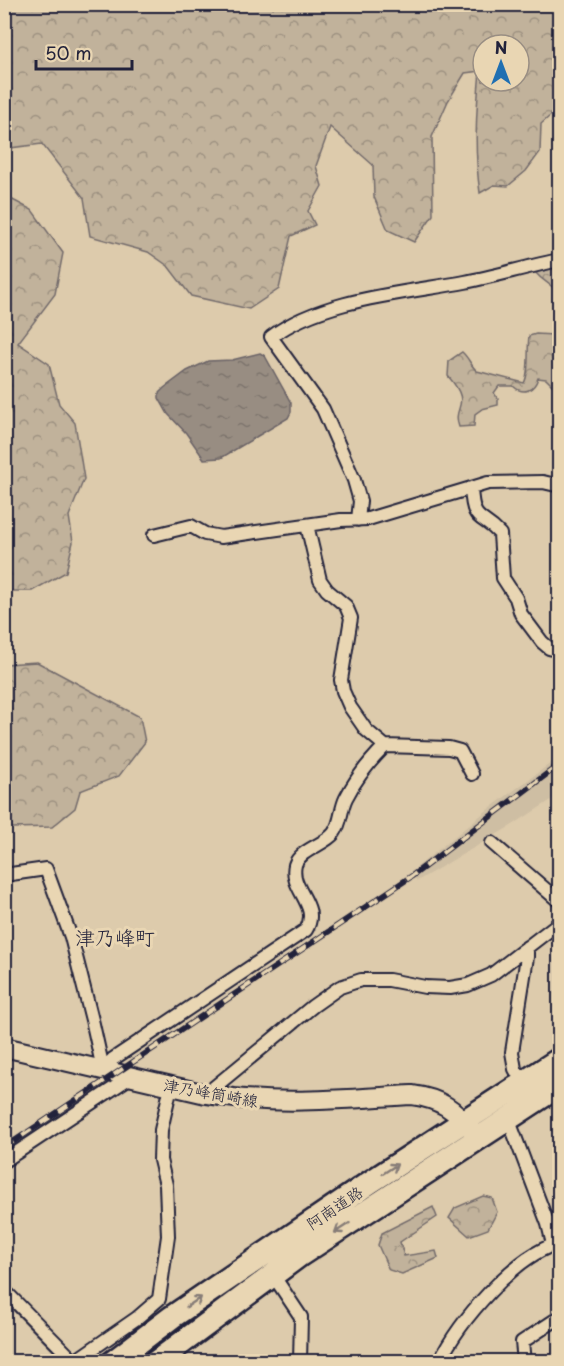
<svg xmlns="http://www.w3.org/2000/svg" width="564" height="1366" font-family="'Playpen Sans','Klee One',sans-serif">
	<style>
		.built { fill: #cebea3 }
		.forest { fill: url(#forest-crowns); stroke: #726a6b; stroke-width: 1.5; fill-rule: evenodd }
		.water { fill: url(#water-ripples); stroke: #696266; stroke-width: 1.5 }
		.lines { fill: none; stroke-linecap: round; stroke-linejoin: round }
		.stream { stroke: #696266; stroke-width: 4 }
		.street-casing { stroke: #22223b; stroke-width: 16 }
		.secondary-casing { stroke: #22223b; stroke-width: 22 }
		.highway-casing { stroke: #22223b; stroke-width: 27 }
		.street { stroke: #e9d6b3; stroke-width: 12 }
		.secondary { stroke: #e9d6b3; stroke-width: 18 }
		.highway { stroke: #e9d6b3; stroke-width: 22 }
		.rail-casing { stroke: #22223b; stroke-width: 6 }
		.rail { stroke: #e9d6b3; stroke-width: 4; stroke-dasharray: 11; stroke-linecap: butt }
		.oneway { stroke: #867c77 }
		.labels { text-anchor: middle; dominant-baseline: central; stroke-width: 6; stroke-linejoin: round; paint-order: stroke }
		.street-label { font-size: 16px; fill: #22223b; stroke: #e9d6b3 }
		.quarter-label { font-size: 20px; fill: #22223b; stroke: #e9d6b3 }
	</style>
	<defs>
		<pattern id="forest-crowns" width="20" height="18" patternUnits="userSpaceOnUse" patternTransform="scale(1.5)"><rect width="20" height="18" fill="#c1b29b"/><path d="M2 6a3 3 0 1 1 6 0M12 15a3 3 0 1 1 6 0" fill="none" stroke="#9c9080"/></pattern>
		<pattern id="water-ripples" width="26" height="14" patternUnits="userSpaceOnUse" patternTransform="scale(1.5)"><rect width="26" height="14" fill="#988d82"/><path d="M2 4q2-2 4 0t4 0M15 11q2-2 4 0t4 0" fill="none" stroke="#7c736c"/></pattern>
	</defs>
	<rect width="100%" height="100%" fill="#ddcbac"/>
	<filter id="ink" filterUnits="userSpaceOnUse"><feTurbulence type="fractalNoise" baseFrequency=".0167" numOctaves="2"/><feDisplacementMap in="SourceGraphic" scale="12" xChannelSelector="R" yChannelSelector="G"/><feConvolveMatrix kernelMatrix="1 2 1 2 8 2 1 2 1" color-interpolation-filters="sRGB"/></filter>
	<g filter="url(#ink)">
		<!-- built -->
		<path class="built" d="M 559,757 L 559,795 L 511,826 L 417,881 L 411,872 L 486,811 Z"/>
		<!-- forest -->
		<path class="forest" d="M 5,4 L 559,5 L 559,108 L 541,124 L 540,152 L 526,171 L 508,186 L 494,185 L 480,193 C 474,152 476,113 480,71 L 465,73 L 448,101 L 432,137 L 433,215 L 414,242 L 388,230 L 374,197 L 373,165 L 330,127 L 316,166 L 322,186 L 308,211 L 315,225 L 291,236 L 279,289 L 249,309 L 191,296 L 168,266 L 148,252 L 90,236 L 84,198 L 42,144 L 10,148 L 5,185 ZM 483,45 L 519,45 L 519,81 L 483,81 Z
			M 5,196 L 32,210 L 63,253 L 55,294 L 18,343 L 49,364 L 59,404 L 75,423 L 84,479 L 69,516 L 73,542 L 66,572 L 32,591 L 5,591 Z
			M 541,268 L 559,268 L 559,306 C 557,281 549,289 535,272 Z
			M 559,326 L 559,392 L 546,379 L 538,378 C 534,390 524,396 513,386 L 499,386 L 494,393 L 498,399 L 498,405 L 482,409 L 475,414 L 474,426 L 459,427 C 451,405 474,406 448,376 L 449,361 L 462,352 C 469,358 470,365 477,371 L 524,383 C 530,373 527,350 529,336 L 536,334 L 554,335 Z
			M 37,662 L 140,717 L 145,742 L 119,776 L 80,791 L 75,808 L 52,827 L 12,828 L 5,833 L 5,664 Z
			M 483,1196 L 492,1198 L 497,1212 L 488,1229 L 469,1236 L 449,1218 L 455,1208 Z
			M 433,1207 L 437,1217 L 400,1242 L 404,1256 L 436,1251 L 438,1258 L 402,1274 L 389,1270 L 378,1245 L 382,1233 Z"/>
		<!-- water -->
		<path class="water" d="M 260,353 L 265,356 L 291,403 L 291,412 L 288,418 L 221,458 L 204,459 L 186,433 L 168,414 L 159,398 L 159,393 L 164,388 L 187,371 L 208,361 L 232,360 Z"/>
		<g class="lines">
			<!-- stream -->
			<path class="stream" d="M 10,1305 L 65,1361"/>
			<defs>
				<path id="street" d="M 471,488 C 473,525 481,513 500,534 L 503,578 L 516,598 L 521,614 L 542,642 L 549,648 L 560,651
					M 358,520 L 360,501 L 354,480 L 323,409 L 271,337 C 321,299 405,293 465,282 C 497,276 528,266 560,260
					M 154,535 L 191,526 L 205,534 L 221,537 L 341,520 L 368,519 L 488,483 L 543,482 L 560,486
					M 385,746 L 449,748 L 460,751 L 472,774
					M 492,843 L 560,902
					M 4,875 L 46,869 L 71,937 L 93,1024 L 103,1069 L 113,1059 L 306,930 C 321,905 289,890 295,865 C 300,849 325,845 334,833 C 342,822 340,810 346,798 C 356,778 369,762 385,746 L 366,730 L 350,707 L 343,691 L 341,680 L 351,618 L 346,606 L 327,590 L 320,580 L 307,525
					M 523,1083 L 515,1069 L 512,1052 L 527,957 L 527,947
					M 206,1094 L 313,1006 L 340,987 L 361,980 L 389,980 L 425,987 L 450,988 L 468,985 L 491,975 L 560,922
					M 508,1118 L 548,1224 L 553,1244
					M 4,1161 L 132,1076
					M 273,1275 L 301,1317 L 300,1362
					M 4,1290 L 75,1362
					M 75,1361 L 137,1318 L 159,1299 L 168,1236 L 166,1185 L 160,1160 L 161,1130 L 171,1086
					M 439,1362 C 459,1322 515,1254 560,1243
					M 524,1362 L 522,1342 L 560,1317"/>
				<path id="secondary" d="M 4,1047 L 206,1094 C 276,1106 342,1099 412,1095 C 441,1099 454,1109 473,1131"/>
				<path id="highway" d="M 113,1362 L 172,1317 L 369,1183 L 560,1059
					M 156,1362 L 300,1255 L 560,1085"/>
			</defs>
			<!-- street casing -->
			<use href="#street" class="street-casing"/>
			<!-- secondary casing -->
			<use href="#secondary" class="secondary-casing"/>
			<!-- highway casing -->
			<use href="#highway" class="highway-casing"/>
			<!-- street -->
			<use href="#street" class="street"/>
			<!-- secondary -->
			<use href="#secondary" class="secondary"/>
			<!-- highway -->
			<use href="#highway" class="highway"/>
			<defs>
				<path id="rail" d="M 4,1148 L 412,876 L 560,764"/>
			</defs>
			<!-- rail casing -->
			<use href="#rail" class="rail-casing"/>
			<!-- rail -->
			<use href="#rail" class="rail"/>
		</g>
		<!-- one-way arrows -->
		<defs><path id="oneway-shaft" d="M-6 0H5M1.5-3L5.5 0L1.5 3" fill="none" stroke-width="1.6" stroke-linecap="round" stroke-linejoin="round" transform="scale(1.5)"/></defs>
		<g class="oneway">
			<use href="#oneway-shaft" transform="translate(390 1169) rotate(-33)"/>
			<use href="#oneway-shaft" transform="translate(342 1228) rotate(147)"/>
			<use href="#oneway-shaft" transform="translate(194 1302) rotate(-34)"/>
		</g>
	</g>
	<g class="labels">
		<!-- street labels -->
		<g class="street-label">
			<text transform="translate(211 1092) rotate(10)">津乃峰筒崎線</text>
			<text transform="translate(334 1207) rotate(-34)">阿南道路</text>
		</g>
		<!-- quarter labels -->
		<g class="quarter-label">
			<text x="115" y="937">津乃峰町</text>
		</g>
	</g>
	<!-- margin -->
	<rect width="564" height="1366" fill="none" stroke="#e9d6b3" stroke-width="24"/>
	<rect x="12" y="12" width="540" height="1342" fill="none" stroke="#22223b" stroke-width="2" filter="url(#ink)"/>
	<!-- north arrow -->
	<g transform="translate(501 63)"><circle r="28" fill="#e9d6b3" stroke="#998e83" stroke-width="1.5"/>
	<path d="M0-4.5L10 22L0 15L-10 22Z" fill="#1f6fb2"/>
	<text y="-9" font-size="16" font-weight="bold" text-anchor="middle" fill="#22223b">N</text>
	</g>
	<!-- scale -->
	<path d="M36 60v9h96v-9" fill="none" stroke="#22223b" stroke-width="3"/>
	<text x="45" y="60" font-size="18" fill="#22223b" stroke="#e9d6b3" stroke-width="4.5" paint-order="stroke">50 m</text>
</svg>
